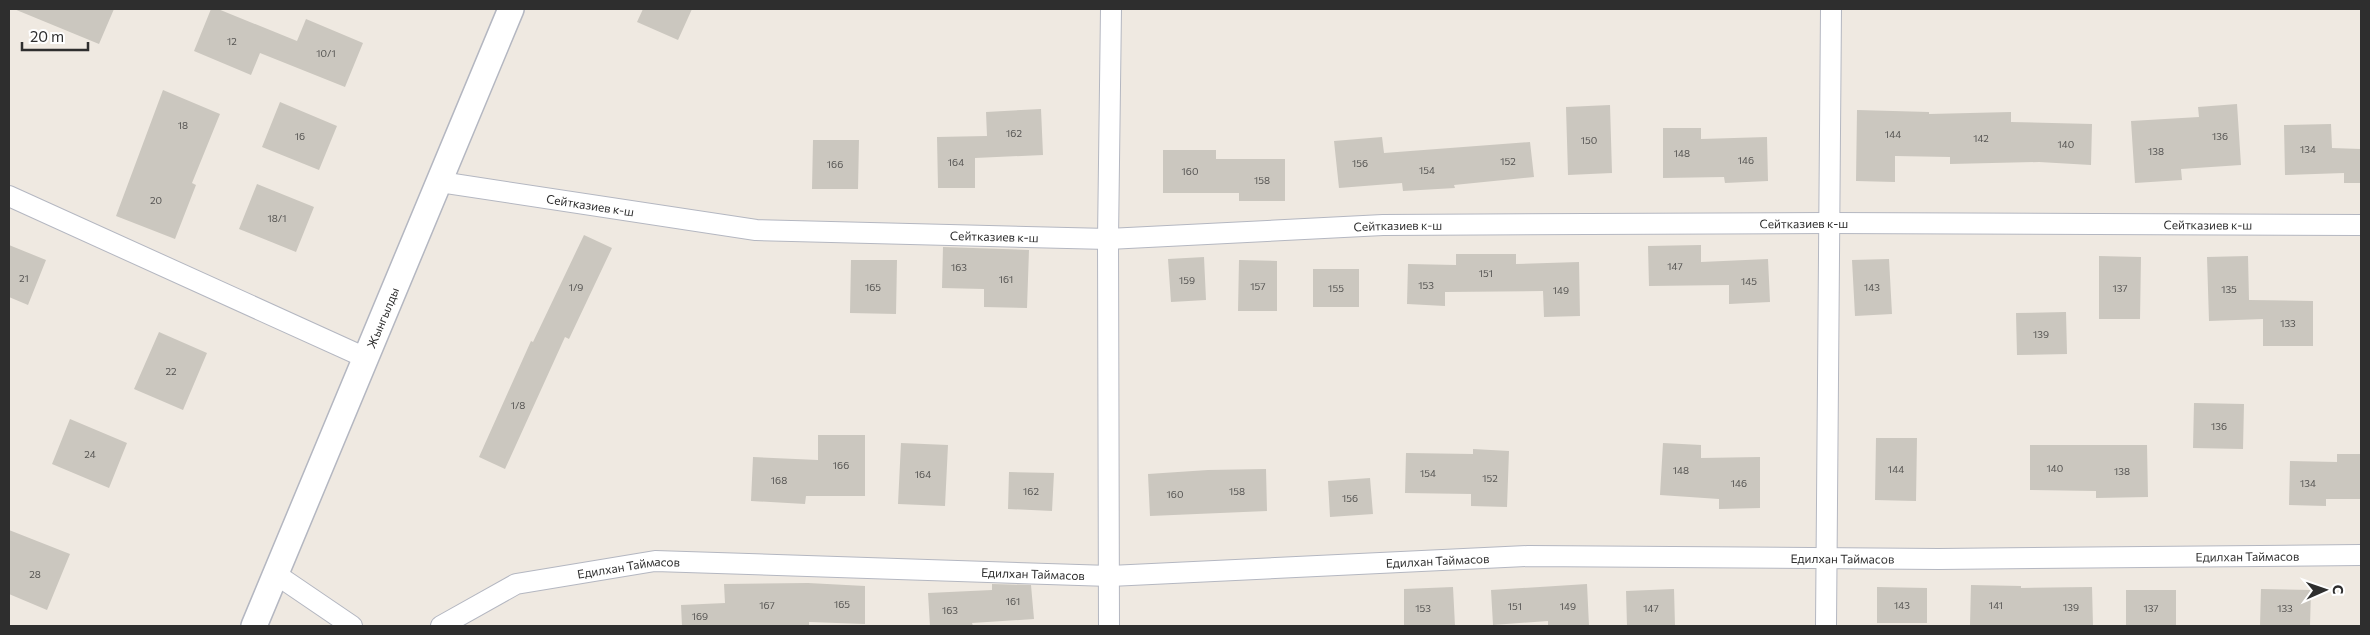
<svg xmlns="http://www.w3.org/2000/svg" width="2370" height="635" font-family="Commissioner,sans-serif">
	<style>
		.building { fill: #cbc7bf }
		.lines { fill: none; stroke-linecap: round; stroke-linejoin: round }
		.minor-casing { stroke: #b4b7c1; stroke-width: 22 }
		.tertiary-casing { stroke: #b4b7c1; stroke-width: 28 }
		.minor { stroke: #fff; stroke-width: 20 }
		.tertiary { stroke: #fff; stroke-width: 25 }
		.labels { text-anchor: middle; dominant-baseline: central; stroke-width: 4.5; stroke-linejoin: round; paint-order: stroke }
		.number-label { font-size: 10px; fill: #555452 }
		.street-label { font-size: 12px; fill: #2e2e2e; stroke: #fff }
	</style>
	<rect width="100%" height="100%" fill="#efe9e1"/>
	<!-- building -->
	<path class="building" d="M 14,9 L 114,9 L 99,44 Z
		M 211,9 L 218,9 L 297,41 L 306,19 L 363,43 L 345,87 L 260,53 L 251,75 L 194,51 Z
		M 643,9 L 692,9 L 678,40 L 637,22 Z
		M 163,90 L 220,114 L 192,183 L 196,185 L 175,239 L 116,216 Z
		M 280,102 L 337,126 L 319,170 L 262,147 Z
		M 2237,104 L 2241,165 L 2181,169 L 2182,180 L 2135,183 L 2131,121 L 2199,117 L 2198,107 Z
		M 1610,105 L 1612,173 L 1568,175 L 1566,107 Z
		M 1041,109 L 1043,155 L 975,158 L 975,188 L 938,188 L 937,137 L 987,136 L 986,112 Z
		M 1857,110 L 1929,112 L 1929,114 L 2011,112 L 2011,122 L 2092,124 L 2091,165 L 2039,162 L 1950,164 L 1950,157 L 1895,156 L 1895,182 L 1856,181 Z
		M 2331,124 L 2332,148 L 2361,149 L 2361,183 L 2344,183 L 2344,173 L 2285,175 L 2284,125 Z
		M 1663,128 L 1701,128 L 1701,139 L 1767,137 L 1768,181 L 1725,183 L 1724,177 L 1663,178 Z
		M 1382,137 L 1384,153 L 1530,142 L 1534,177 L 1454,185 L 1455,188 L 1403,191 L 1402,183 L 1339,188 L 1334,141 Z
		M 813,140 L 859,140 L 858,189 L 812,189 Z
		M 1163,150 L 1216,150 L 1216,159 L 1285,159 L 1285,201 L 1239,201 L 1239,193 L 1163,193 Z
		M 257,184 L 314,207 L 296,252 L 239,229 Z
		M 584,235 L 612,248 L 569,339 L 565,337 L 505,469 L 479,457 L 531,341 L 533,342 Z
		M 9,245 L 46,260 L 28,305 L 9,297 Z
		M 1701,245 L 1701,262 L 1768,259 L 1770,302 L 1729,304 L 1729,285 L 1649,286 L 1648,246 Z
		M 943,247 L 1029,250 L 1027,308 L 984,307 L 984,289 L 942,288 Z
		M 1456,254 L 1516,254 L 1516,264 L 1579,262 L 1580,316 L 1544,317 L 1543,291 L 1445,292 L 1445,306 L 1407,304 L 1408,264 L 1456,265 Z
		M 2099,256 L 2141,257 L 2140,319 L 2099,319 Z
		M 2248,256 L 2249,300 L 2313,301 L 2313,346 L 2263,346 L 2263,319 L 2209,321 L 2207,257 Z
		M 1204,257 L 1206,300 L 1171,302 L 1168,259 Z
		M 1889,259 L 1892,314 L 1855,316 L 1852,260 Z
		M 851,260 L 897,260 L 896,314 L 850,313 Z
		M 1239,260 L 1277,261 L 1277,311 L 1238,311 Z
		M 1313,269 L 1359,269 L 1359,307 L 1313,307 Z
		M 2066,312 L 2067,354 L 2017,355 L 2016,313 Z
		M 159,332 L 207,353 L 183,410 L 134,389 Z
		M 2194,403 L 2244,404 L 2243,449 L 2193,448 Z
		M 70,419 L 127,443 L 109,488 L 52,464 Z
		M 818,435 L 865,435 L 865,496 L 806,496 L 805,504 L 751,501 L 753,457 L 818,460 Z
		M 1876,438 L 1917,438 L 1916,501 L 1875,500 Z
		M 901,443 L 948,445 L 945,506 L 898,504 Z
		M 1663,443 L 1701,445 L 1701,458 L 1760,457 L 1760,508 L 1719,509 L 1719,499 L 1660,495 Z
		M 2030,445 L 2147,445 L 2148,497 L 2096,498 L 2096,491 L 2030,490 Z
		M 1473,449 L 1509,451 L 1507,507 L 1471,506 L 1471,494 L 1405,493 L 1406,453 L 1473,454 Z
		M 2337,454 L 2361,454 L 2361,499 L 2326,499 L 2326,506 L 2289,505 L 2290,461 L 2337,462 Z
		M 1266,469 L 1267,511 L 1150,516 L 1148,474 L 1208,470 Z
		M 1009,472 L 1054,473 L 1052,511 L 1008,509 Z
		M 1370,478 L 1373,514 L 1330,517 L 1328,481 Z
		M 9,530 L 70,554 L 47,610 L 9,594 Z
		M 808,583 L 865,586 L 865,624 L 809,622 L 809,626 L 682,626 L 681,605 L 725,603 L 724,584 Z
		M 992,584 L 1031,585 L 1034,619 L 972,623 L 973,626 L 930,626 L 928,593 L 992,590 Z
		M 1587,584 L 1589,626 L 1548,626 L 1548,621 L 1493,625 L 1491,590 Z
		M 1971,585 L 2021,586 L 2021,588 L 2092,587 L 2093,626 L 1970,625 Z
		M 1453,587 L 1455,626 L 1404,626 L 1404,589 Z
		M 1877,587 L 1927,588 L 1927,623 L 1877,623 Z
		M 1674,589 L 1675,626 L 1627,626 L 1626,591 Z
		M 2261,589 L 2311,590 L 2310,626 L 2260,626 Z
		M 2126,590 L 2176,590 L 2176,625 L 2126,625 Z"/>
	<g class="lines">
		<defs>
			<g id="minor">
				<path id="s1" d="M 440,182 L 756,230 L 1108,239 L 1383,225 L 1828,223 L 2361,225"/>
				<path d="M 9,196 L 366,358"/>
				<path d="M 277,575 L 352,626"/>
				<path id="s2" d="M 441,626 L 516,584 L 655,561 L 1110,576 L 1528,556 L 1939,559 L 2361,555"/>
				<path d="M 1109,626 L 1108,239 L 1111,9"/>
				<path d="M 1826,626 L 1831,9"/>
			</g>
			<g id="tertiary">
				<path id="s3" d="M 254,626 L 511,9"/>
			</g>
		</defs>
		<!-- minor casing -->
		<use href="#minor" class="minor-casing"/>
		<!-- tertiary casing -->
		<use href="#tertiary" class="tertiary-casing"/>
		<!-- minor -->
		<use href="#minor" class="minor"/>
		<!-- tertiary -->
		<use href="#tertiary" class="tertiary"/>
	</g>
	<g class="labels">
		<!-- number labels -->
		<g class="number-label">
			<text x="232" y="41">12</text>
			<text x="326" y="53">10/1</text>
			<text x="183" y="125">18</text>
			<text x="1014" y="133">162</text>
			<text x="1893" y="134">144</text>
			<text x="300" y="136">16</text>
			<text x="2220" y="136">136</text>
			<text x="1981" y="138">142</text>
			<text x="1589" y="140">150</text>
			<text x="2066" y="144">140</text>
			<text x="2308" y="149">134</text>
			<text x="2156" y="151">138</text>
			<text x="1682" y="153">148</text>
			<text x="1746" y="160">146</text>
			<text x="1508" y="161">152</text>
			<text x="956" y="162">164</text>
			<text x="1360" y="163">156</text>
			<text x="835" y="164">166</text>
			<text x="1427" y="170">154</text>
			<text x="1190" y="171">160</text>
			<text x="1262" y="180">158</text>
			<text x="156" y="200">20</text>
			<text x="277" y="218">18/1</text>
			<text x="1675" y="266">147</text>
			<text x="959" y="267">163</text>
			<text x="1486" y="273">151</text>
			<text x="24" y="278">21</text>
			<text x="1006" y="279">161</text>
			<text x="1187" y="280">159</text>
			<text x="1749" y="281">145</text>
			<text x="1426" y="285">153</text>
			<text x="1258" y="286">157</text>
			<text x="576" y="287">1/9</text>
			<text x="873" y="287">165</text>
			<text x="1872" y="287">143</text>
			<text x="1336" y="288">155</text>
			<text x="2120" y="288">137</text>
			<text x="2229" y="289">135</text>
			<text x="1561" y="290">149</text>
			<text x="2288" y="323">133</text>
			<text x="2041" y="334">139</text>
			<text x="171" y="371">22</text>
			<text x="518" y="405">1/8</text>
			<text x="2219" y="426">136</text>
			<text x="90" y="454">24</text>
			<text x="841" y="465">166</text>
			<text x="2055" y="468">140</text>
			<text x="1896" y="469">144</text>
			<text x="1681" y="470">148</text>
			<text x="2122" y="471">138</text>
			<text x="1428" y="473">154</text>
			<text x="923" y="474">164</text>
			<text x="1490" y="478">152</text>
			<text x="779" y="480">168</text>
			<text x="1739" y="483">146</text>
			<text x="2308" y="483">134</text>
			<text x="1031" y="491">162</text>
			<text x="1237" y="491">158</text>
			<text x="1175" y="494">160</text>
			<text x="1350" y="498">156</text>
			<text x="35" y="574">28</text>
			<text x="1013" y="601">161</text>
			<text x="842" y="604">165</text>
			<text x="767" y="605">167</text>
			<text x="1902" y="605">143</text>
			<text x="1996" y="605">141</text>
			<text x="1515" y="606">151</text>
			<text x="1568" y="606">149</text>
			<text x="2071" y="607">139</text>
			<text x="1423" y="608">153</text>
			<text x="1651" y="608">147</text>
			<text x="2151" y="608">137</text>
			<text x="2285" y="608">133</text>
			<text x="950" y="610">163</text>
			<text x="700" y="616">169</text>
		</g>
		<!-- street labels -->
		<g class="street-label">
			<text stroke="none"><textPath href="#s1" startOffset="152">Сейтказиев к-ш</textPath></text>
			<text stroke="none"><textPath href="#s1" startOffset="1368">Сейтказиев к-ш</textPath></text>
			<text stroke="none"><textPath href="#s1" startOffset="1772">Сейтказиев к-ш</textPath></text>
			<text stroke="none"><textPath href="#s1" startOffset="962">Сейтказиев к-ш</textPath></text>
			<text stroke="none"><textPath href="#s1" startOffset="558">Сейтказиев к-ш</textPath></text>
			<text stroke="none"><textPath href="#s3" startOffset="334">Жынгылды</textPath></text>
			<text stroke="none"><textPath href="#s2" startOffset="1820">Едилхан Таймасов</textPath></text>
			<text stroke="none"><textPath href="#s2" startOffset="1415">Едилхан Таймасов</textPath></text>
			<text stroke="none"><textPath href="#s2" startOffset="1010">Едилхан Таймасов</textPath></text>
			<text stroke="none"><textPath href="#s2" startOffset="200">Едилхан Таймасов</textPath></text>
			<text stroke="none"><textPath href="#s2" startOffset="605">Едилхан Таймасов</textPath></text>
		</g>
	</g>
	<!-- border -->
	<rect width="2370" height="635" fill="none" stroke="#2e2e2e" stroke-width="20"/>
	<!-- north arrow -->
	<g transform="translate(2325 590) rotate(88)" stroke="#ffffff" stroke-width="4" paint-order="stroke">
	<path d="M0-4L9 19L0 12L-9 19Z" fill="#2e2e2e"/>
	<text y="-8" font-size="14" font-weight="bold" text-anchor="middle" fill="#2e2e2e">С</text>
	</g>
	<!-- scale -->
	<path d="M22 42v8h66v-8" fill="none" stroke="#2e2e2e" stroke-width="2.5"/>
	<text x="30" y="42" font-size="15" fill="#2e2e2e" stroke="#ffffff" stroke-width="4" paint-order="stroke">20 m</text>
</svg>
